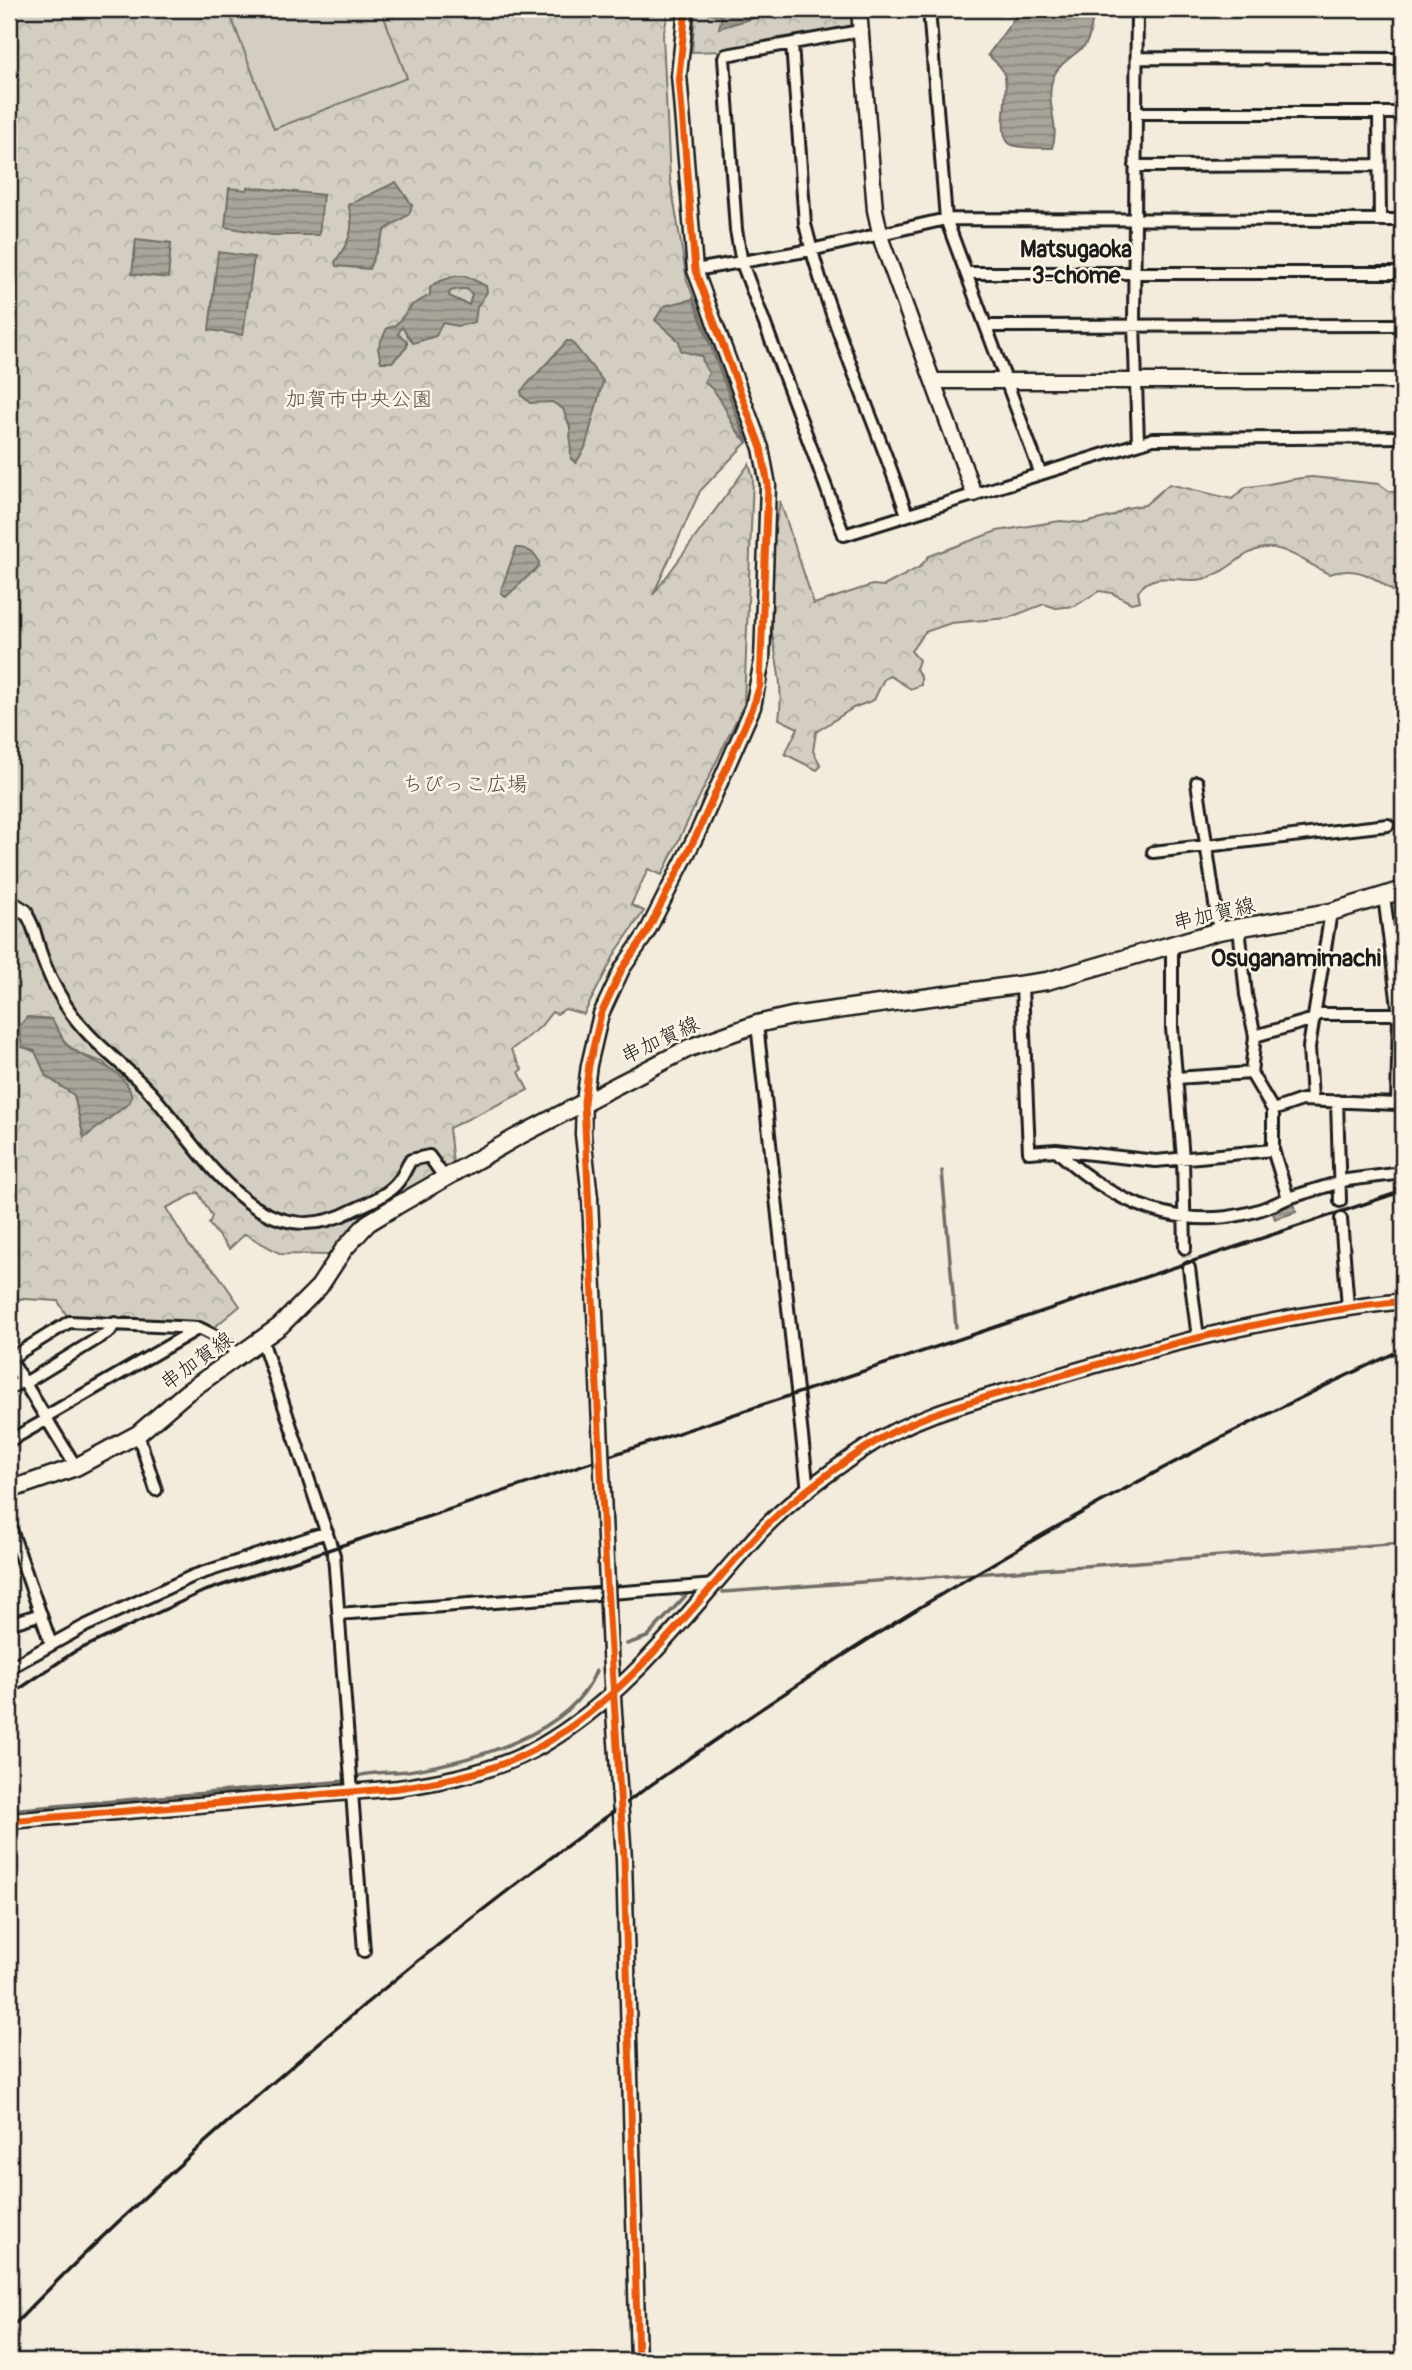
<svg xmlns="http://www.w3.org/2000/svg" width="1412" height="2370" font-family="Pangolin,'Klee One',sans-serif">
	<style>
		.forest { fill: url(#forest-crowns); stroke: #78756e; stroke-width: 2; fill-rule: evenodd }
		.pitch { fill: #d3cec1; stroke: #78756e; stroke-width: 2 }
		.water { fill: url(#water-rules); stroke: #716e68; stroke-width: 2; fill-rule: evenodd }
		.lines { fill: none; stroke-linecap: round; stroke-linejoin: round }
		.stream { stroke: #716e68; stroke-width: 3.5 }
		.minor-tunnel { stroke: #c8c2b6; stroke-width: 10; stroke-dasharray: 10 5; stroke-linecap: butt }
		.minor-casing { stroke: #1c1c1c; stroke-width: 16 }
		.tertiary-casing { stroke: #1c1c1c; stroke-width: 19 }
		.secondary-casing { stroke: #1c1c1c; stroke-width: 21 }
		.minor { stroke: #fcf5e5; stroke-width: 10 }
		.tertiary { stroke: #fcf5e5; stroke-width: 14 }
		.secondary { stroke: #fcf5e5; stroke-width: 16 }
		.rail { stroke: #1c1c1c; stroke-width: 3.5 }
		.tertiary-bridge-casing { stroke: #1c1c1c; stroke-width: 19; stroke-linecap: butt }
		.tertiary-bridge { stroke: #fcf5e5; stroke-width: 14 }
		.cycleway-casing { stroke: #fcf5e5; stroke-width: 11 }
		.cycleway { stroke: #e8590c; stroke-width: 7 }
		.labels { text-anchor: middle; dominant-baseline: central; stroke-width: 5; stroke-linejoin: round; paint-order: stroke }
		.park-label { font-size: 21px; fill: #53514e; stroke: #fcf5e5 }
		.street-label { font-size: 21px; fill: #1c1c1c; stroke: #fcf5e5 }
		.neighbourhood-label { font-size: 23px; font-weight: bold; fill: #1c1c1c; stroke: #fcf5e5 }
		.quarter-label { font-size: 24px; font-weight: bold; fill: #1c1c1c; stroke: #fcf5e5 }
	</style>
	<defs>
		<pattern id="forest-crowns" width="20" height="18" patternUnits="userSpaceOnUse" patternTransform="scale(1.75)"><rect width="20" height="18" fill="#d3cec1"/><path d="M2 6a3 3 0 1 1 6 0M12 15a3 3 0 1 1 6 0" fill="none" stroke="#b5b0a5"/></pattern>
		<pattern id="water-rules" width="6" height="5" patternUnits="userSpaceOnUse" patternTransform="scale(1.75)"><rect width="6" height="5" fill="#aaa59b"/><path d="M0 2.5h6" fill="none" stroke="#8a867e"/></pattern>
	</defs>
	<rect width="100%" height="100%" fill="#f3ecdd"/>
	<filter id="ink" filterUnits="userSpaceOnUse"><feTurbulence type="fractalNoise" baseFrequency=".0143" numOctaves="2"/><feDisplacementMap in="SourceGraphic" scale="14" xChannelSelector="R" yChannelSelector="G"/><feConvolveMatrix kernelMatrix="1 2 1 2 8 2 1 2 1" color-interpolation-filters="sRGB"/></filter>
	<g filter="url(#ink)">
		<!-- forest -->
		<path class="forest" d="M 9,9 L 669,9 L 663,36 L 670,178 L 687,280 L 748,441 L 700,491 L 653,595 L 749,464 L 753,478 L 744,704 L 662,875 L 648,869 L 631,905 L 644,911 L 616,952 L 584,1014 L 565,1009 L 557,1014 L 552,1012 L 540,1027 L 511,1050 L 522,1069 L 519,1072 L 528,1090 L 449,1128 L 453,1163 L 364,1217 L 329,1255 L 281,1254 L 245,1234 L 229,1249 L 209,1224 L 212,1216 L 198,1192 L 166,1208 L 190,1247 L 217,1273 L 240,1306 L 211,1330 L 180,1322 L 68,1318 L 58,1301 L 9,1298 ZM 27,1017 L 51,1019 L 66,1044 L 82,1055 L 103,1062 L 127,1086 L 84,1138 L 74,1095 L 46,1076 L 37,1053 L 29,1049 Z
			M 695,9 L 852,9 L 853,23 L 849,27 L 723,51 L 692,52 Z
			M 1312,477 L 1379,484 L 1389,491 L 1403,494 L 1403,599 C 1379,580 1360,564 1329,574 C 1309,565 1287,546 1265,548 C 1243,550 1227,574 1203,579 C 1180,584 1153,568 1138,592 L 1140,601 L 1131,603 L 1112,593 L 1099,591 L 1075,606 L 1056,608 L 1044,604 L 1008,618 L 951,623 L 925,632 L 911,651 L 919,660 L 916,669 L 921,677 L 921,685 L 911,689 L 890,676 L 884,679 L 874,700 L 853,708 L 816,732 L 813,751 L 821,766 L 817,770 L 785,754 L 798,728 L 779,719 C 785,683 772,646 769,610 C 765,575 774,536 780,501 L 814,604 L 872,585 L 884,586 L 920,567 L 929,556 L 997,531 L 1060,521 L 1085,523 L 1113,516 L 1126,508 L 1145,505 L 1169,484 L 1232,499 L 1246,487 C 1269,486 1289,478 1312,477 Z"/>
		<!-- pitch -->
		<path class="pitch" d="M 228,9 L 381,9 L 407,78 L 274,129 Z"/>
		<!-- water -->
		<path class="water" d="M 711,9 L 784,9 L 719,28 L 722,16 L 709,14 Z
			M 1021,9 L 1094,10 C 1092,19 1091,40 1084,46 C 1074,56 1058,64 1053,78 C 1044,102 1061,125 1052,148 C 1040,147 1023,149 1012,145 C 994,138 1012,90 1003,71 C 1000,65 993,60 988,55 Z
			M 396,182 L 412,205 L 409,214 L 385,230 L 369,269 L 336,266 L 335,262 C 349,242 356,229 348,205 Z
			M 248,187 L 323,195 L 319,235 L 272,235 L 225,227 L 229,188 L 247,190 Z
			M 136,239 L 171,243 L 168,278 L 132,274 Z
			M 218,252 L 254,257 L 243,335 L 209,330 Z
			M 455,276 L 466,276 L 486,286 L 487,292 L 477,307 L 475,322 L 458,326 L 442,323 L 436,336 L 413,343 L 402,327 L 398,334 L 407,341 L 407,347 L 392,362 L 381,362 L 378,348 L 387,328 L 395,326 L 412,305 L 430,295 L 430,288 L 435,283 ZM 460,289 L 467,289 L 472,294 L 469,305 L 449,296 L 450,291 Z
			M 693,299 L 746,441 C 726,424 728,399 704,382 L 709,373 C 693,351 716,360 681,351 L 679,341 L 655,320 L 664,306 Z
			M 567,341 L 571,341 L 603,381 L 585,448 L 576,463 L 571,459 L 570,427 L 563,409 L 552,402 L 530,403 L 522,396 L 521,391 Z
			M 516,548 C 527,547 540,555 539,566 L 506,597 L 501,593 L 502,587 Z
			M 27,1017 L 51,1019 C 59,1028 61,1040 69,1047 C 88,1063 125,1065 132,1097 L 129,1103 L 84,1138 L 74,1095 L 46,1076 L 35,1051 L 22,1047 L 19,1027 Z
			M 1293,1202 L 1296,1212 L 1275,1219 L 1272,1210 Z"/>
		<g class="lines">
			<!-- stream -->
			<path class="stream" d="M 942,1171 L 956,1327
				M 723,1592 L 1403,1543
				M 627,1644 L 647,1637 L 689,1592
				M 355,1777 C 371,1771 391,1773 408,1771 C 471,1761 570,1736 596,1671
				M 9,1810 L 346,1781"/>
			<!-- minor-tunnel -->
			<path class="minor-tunnel" d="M 1185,1248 L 1189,1268"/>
			<defs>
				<path id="minor" d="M 929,9 L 946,219 L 1040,472
					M 1137,9 L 1134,323 L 1138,442
					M 860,31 L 726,55 L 724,58 L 736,230 L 742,263 L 844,535 L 1153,439 L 1403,437
					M 792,44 L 805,224 C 829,324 875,418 907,515
					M 1137,58 L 1403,59
					M 1136,113 L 1403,113
					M 1379,113 L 1380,220
					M 1135,166 L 1379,165
					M 695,270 L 811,250 L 946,219 L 1403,220
					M 968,273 L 1403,273
					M 987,326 L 1403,325
					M 1197,782 L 1219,931
					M 1153,852 L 1388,825
					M 25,912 C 34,924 36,938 40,951 C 46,970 55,988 65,1004 C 87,1040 122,1062 150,1092 C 203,1151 258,1261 353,1210 C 368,1203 388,1195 398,1182 C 404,1175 406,1167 411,1160 L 429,1156 L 445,1178
					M 1239,927 L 1246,995 L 1255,1036 L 1251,1073
					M 1172,945 L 1172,1028 L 1183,1159 L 1185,1248
					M 1022,986 L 1029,1152 L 1056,1150 C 1122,1213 1205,1240 1288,1198
					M 1316,1014 L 1403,1014
					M 757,1024 L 808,1491
					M 1255,1036 L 1314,1019
					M 1176,1078 L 1251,1073 L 1273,1110 L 1273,1150 L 1288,1198 L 1347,1180 L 1403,1173
					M 1312,1100 L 1309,1047 L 1331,912
					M 1337,1101 L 1340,1201
					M 1273,1110 L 1302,1100 L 1397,1104 L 1399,1014 L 1384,896
					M 1056,1150 L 1156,1161 L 1273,1150
					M 1341,1219 L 1348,1307
					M 1189,1268 L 1198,1338
					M 262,1340 L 334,1555 L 364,1951
					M 9,1359 L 69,1322 L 199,1328 L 225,1341 L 238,1356
					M 10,1359 L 76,1467
					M 25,1383 L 110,1331 L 115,1323
					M 9,1389 L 24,1380
					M 45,1417 L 199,1328
					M 138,1434 L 156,1490
					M 9,1441 L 46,1420
					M 9,1524 L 51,1644
					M 338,1614 L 715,1585
					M 9,1624 L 41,1614
					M 9,1668 L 85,1626 L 193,1576 L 327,1532
					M 9,1833 L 10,1833"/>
				<path id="tertiary" d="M 859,9 L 875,210 L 882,242 L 974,494
					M 934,381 L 1403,381
					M 9,902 L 25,912
					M 590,1198 L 583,1134 L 584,1102 L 589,1065 L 601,1014 L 622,969 L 646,934 L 699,830 L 753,707 L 762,661 L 768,485 L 761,448 L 695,270 L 679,75 L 686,9
					M 610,1653 L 624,1859 L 638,2361
					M 9,1821 L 398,1788 C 447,1781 497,1771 541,1746 C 630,1695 692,1606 760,1532 C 790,1501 828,1473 864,1449 C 912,1416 970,1402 1025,1386 C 1149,1348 1274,1315 1403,1301"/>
				<path id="secondary" d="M 9,1490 L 76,1467 L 138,1434 L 186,1393 L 280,1326 L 319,1287 L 344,1249 L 368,1223 L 396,1206 L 515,1138 L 689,1048 L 757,1024 L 792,1016 L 1047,981 L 1219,931 L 1331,912 L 1403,890"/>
			</defs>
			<!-- minor casing -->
			<use href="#minor" class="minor-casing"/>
			<!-- tertiary casing -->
			<use href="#tertiary" class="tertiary-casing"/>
			<!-- secondary casing -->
			<use href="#secondary" class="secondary-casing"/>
			<!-- minor -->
			<use href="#minor" class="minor"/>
			<!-- tertiary -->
			<use href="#tertiary" class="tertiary"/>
			<!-- secondary -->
			<use href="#secondary" class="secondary"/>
			<!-- rail -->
			<path class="rail" d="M 9,1696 L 74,1652 L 202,1592 L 1403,1191
				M 9,2330 C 98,2237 194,2150 292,2066 C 627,1777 1002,1534 1403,1349"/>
			<defs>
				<path id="tertiary-bridge" d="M 590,1198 L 610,1653"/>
			</defs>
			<!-- tertiary-bridge casing -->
			<use href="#tertiary-bridge" class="tertiary-bridge-casing"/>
			<!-- tertiary-bridge -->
			<use href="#tertiary-bridge" class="tertiary-bridge"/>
			<defs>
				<path id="cycleway" d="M 9,1821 L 398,1788 C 447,1781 497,1771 541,1746 C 630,1695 692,1606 760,1532 C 790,1501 828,1473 864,1449 C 912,1416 970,1402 1025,1386 C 1149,1348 1274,1315 1403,1301
					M 638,2361 L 624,1859 L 604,1538 L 584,1102 L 589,1065 L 601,1014 L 622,969 L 646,934 L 699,830 L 753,707 L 760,685 L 768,485 L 761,448 L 695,270 L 679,75 L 686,9"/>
			</defs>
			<!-- cycleway casing -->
			<use href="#cycleway" class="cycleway-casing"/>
			<!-- cycleway -->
			<use href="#cycleway" class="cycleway"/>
		</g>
	</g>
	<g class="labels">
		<!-- park labels -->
		<g class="park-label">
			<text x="359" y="399">加賀市中央公園</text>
			<text x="465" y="784">ちびっこ広場</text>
		</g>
		<!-- street labels -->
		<g class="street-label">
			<text transform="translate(1214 914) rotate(-13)">串加賀線</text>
			<text transform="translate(660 1040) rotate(-25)">串加賀線</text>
			<text transform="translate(197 1361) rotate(-36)">串加賀線</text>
		</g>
		<!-- neighbourhood labels -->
		<g class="neighbourhood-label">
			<text x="1076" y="249">Matsugaoka<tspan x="1076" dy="26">3-chome</tspan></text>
		</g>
		<!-- quarter labels -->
		<g class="quarter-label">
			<text x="1296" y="958">Osuganamimachi</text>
		</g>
	</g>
	<!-- margin -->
	<rect width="1412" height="2370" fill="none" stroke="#fcf5e5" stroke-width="35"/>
	<rect x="18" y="18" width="1377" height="2335" fill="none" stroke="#1c1c1c" stroke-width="2.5" filter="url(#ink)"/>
</svg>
